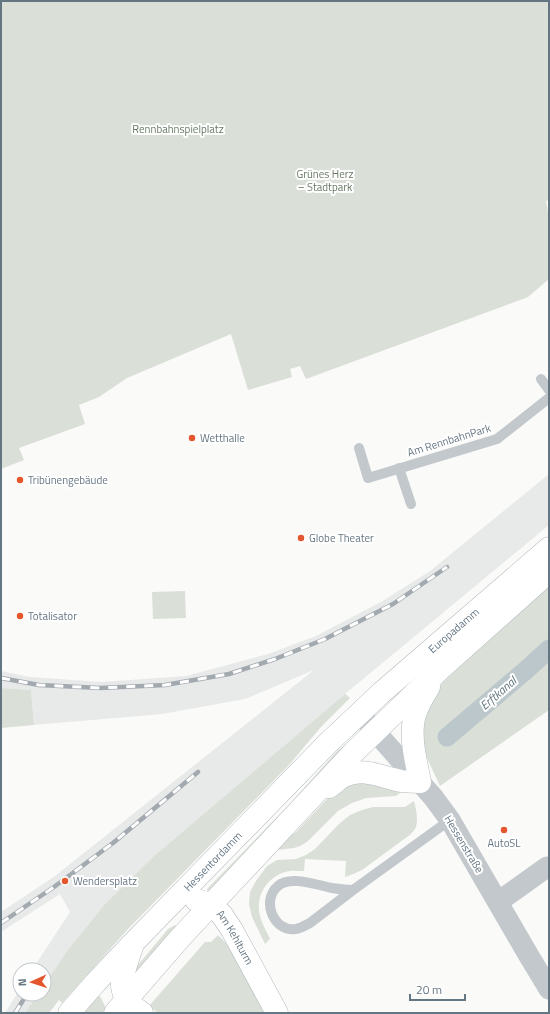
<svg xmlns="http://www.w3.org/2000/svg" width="550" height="1014" font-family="'Titillium Web',sans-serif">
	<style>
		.built { fill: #e8e9e9 }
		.green { fill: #dadfd7 }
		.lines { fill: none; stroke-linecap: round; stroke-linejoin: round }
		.canal { stroke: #bbc7cb; stroke-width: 19 }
		.secondary-casing { stroke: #b3babf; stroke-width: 23 }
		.service { stroke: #c3c8cc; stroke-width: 10 }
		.minor { stroke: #c3c8cc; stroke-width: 21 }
		.secondary { stroke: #fff; stroke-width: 22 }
		.rail-casing { stroke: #a2aab0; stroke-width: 4.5 }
		.rail { stroke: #fff; stroke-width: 3; stroke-dasharray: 9; stroke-linecap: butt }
		.poi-dot { fill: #e4572e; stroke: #fff; stroke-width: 1.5 }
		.labels { text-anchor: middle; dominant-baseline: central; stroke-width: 4; stroke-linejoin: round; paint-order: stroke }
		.park-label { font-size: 11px; fill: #687a64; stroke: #fff }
		.poi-label { font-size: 11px; fill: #657683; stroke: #fff; text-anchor: start }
		.street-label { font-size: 11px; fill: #657683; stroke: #fff }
		.water-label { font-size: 12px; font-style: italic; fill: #60757c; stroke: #fff }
	</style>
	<rect width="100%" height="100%" fill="#fafaf8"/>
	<!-- built -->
	<path class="built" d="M 549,474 L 549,525 L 345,694 L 154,856 L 104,905 L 67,951 L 44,985 L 44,970 L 32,970 L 70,912 L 60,894 L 1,932 L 1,912 L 55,876 L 314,670 L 245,699 L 162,714 L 34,725 L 31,690 L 1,688 L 1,671 L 30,677 L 102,682 L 186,676 L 268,654 L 316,636 L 381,602 L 430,571 Z
		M 20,989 L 20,994 L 38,994 L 25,1013 L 5,1013 Z"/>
	<!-- green -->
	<path class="green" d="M 1,1 L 549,1 L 549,200 L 546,201 L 549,218 L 549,279 L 528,297 L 306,379 L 300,366 L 290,369 L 292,377 L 248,390 L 231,334 L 127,378 L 99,397 L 79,405 L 85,424 L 19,448 L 24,460 L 1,469 Z
		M 549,584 L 549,642 L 522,667 L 443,732 L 450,741 L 530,675 L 549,658 L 549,710 L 440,786 L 427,758 L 423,740 L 423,720 L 428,703 L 444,681 Z
		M 185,591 L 186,618 L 153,619 L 152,592 Z
		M 1,688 L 31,690 L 34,725 L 1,728 Z
		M 345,694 L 350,698 L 321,727 L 288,766 L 128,929 L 62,1003 L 59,1000 L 49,1013 L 25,1013 L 38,994 L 44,994 L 44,985 L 67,951 L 104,905 L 154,856 Z
		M 355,743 L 208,893 L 207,889 L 290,804 L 338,750 L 345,745 Z
		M 355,783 L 369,784 L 398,787 L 401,792 L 396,796 L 366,798 L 352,803 L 338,811 L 307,842 L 300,846 L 294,848 L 277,850 L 273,847 L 296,832 L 329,797 L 340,789 Z
		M 414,801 C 416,809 419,821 415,829 C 414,831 412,832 411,834 L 362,870 L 353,874 L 345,877 L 346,861 L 305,859 L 304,871 C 298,871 291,870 285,872 C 266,878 255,897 260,916 C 262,924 267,932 270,939 L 265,944 L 252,917 L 249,904 L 250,892 L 256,881 L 267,866 L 277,860 L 296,859 L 306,855 L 315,849 L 339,824 L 350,815 L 362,810 L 373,807 L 405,807 Z
		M 175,925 L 177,927 L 131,978 L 138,965 L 168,929 Z
		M 218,935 L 229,946 L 266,1013 L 158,1013 L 149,1006 L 205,942 L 211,942 Z
		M 97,993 L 101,998 L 108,1012 L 107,1013 L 80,1013 Z"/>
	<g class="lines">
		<!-- canal -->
		<path class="canal" d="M 447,737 L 525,671 L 549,649"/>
		<defs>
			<g id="secondary">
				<path d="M 329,787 C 334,784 338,779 344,776 C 364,767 381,777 401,781 C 407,782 414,782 420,782 C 416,761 408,732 416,712 C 419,703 424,695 429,687"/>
				<path id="s1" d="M 196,900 L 211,904 L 222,915 L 232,930 L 277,1013"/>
				<path d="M 132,947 C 123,976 111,993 142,1013"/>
				<path id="s2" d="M 69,1013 L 96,982 L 134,942 L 328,743 L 381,693 L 549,548"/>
				<path d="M 115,1013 L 180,938 L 353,753 L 439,670 L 549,572"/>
			</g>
		</defs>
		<!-- secondary casing -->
		<use href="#secondary" class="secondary-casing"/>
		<!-- service -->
		<path class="service" d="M 541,379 L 549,390
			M 359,448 L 368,478 L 497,439 L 549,398
			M 399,468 L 411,504
			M 353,890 L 310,923 C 306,925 301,928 296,929 C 273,932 261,900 278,886 C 290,875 317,885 332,888 C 339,889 346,890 353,890 L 450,820"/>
		<!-- minor -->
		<path class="minor" d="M 359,713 L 433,797 L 450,820 L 529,956 L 549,989
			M 498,902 L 547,867"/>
		<!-- secondary -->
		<use href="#secondary" class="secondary"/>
		<defs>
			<path id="rail" d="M 1,678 L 39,685 L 100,688 L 165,685 L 229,674 L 275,659 L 325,639 L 393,604 L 447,567
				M 1,923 L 54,887 L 113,843 L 198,772
				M 15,1013 L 27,994"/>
		</defs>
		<!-- rail casing -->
		<use href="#rail" class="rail-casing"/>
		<!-- rail -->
		<use href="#rail" class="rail"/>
	</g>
	<!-- markers -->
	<g class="poi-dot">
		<circle cx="192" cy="438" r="4"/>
		<circle cx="20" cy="480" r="4"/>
		<circle cx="301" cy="538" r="4"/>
		<circle cx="20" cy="616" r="4"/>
		<circle cx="504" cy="830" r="4"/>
		<circle cx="65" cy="881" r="4"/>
	</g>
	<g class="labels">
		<!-- park labels -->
		<g class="park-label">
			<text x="178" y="129">Rennbahnspielplatz</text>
			<text x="325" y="174">Grünes Herz<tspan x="325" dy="13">– Stadtpark</tspan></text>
		</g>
		<!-- poi labels -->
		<g class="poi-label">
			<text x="200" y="438">Wetthalle</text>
			<text x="28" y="480">Tribünengebäude</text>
			<text x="309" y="538">Globe Theater</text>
			<text x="28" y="616">Totalisator</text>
			<text x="504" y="843" text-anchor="middle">AutoSL</text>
			<text x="73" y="881">Wendersplatz</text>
		</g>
		<!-- street labels -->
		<g class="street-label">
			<text transform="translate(449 440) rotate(-17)">Am RennbahnPark</text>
			<text stroke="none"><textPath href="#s2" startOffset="543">Europadamm</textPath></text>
			<text transform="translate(464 844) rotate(59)">Hessenstraße</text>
			<text stroke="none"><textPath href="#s2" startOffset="209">Hessentordamm</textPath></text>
			<text stroke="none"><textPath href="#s1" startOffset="57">Am Kehlturm</textPath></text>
		</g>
		<!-- water labels -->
		<g class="water-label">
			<text transform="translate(498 693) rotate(-41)">Erftkanal</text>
		</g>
	</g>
	<!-- border -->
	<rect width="550" height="1014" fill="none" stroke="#657683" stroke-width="4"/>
	<!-- north arrow -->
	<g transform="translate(32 982) rotate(267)"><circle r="19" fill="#ffffff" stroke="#c1c8cd"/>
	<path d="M0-3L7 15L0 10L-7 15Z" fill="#e4572e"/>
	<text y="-6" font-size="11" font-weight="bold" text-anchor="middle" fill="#657683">N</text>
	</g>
	<!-- scale -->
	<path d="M410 994v6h55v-6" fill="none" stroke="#657683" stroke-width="2"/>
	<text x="416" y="994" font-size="12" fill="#657683" stroke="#ffffff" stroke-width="3" paint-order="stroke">20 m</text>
</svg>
